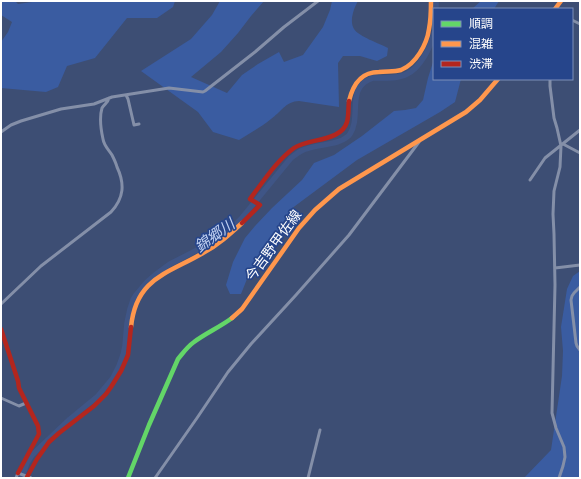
<svg xmlns="http://www.w3.org/2000/svg" width="581" height="479" font-family="'Alegreya Sans','Noto Sans JP',sans-serif">
	<style>
		.green { fill: #3a5ca1 }
		.lines { fill: none; stroke-linecap: round; stroke-linejoin: round }
		.river { stroke: #3f5586; stroke-width: 5.5 }
		.street { stroke: #848fa8; stroke-width: 3 }
		.fast { stroke: #63d668; stroke-width: 4.5 }
		.slow { stroke: #ff974d; stroke-width: 4.5 }
		.jam { stroke: #b3261e; stroke-width: 4.5 }
		.labels { text-anchor: middle; dominant-baseline: central; stroke-width: 3.5; stroke-linejoin: round; paint-order: stroke }
		.street-label { font-size: 14px; fill: #fff; stroke: #26458b }
		.water-label { font-size: 15px; font-style: italic; fill: #c0d0f1; stroke: #26458b }
	</style>
	<rect width="100%" height="100%" fill="#3d4e74"/>
	<!-- green -->
	<path class="green" d="M 1,1 L 15,1 L 18,4 L 39,1 L 175,1 L 173,7 L 157,18 L 127,18 L 95,58 L 67,66 L 58,87 L 46,92 L 1,88 L 1,42 L 8,32 L 12,22 L 1,15 Z
		M 220,1 L 264,1 L 251,16 L 238,33 L 221,52 L 191,77 L 227,93 L 242,75 L 258,64 L 279,52 L 284,62 L 303,55 L 323,27 L 330,10 L 332,1 L 358,1 C 354,8 349,21 354,29 C 358,36 380,44 388,48 L 387,56 L 377,61 L 360,56 L 343,56 L 338,63 L 339,107 L 299,101 C 286,101 280,113 271,119 C 261,127 250,133 239,140 L 213,132 L 198,112 L 141,71 L 191,39 L 212,15 Z
		M 481,1 L 499,1 L 494,9 L 472,9 Z
		M 434,59 L 434,79 L 461,79 L 455,102 L 440,112 L 357,160 L 291,209 L 276,235 L 269,244 L 247,279 L 241,294 L 230,294 L 226,285 L 233,262 L 245,238 L 255,226 L 272,208 L 302,180 L 314,163 L 334,155 L 362,136 L 394,111 L 405,110 L 416,108 L 423,100 L 428,78 Z
		M 580,271 L 580,478 L 524,478 L 551,450 L 562,376 L 563,351 L 561,327 L 567,289 L 573,276 Z"/>
	<g class="lines">
		<!-- river -->
		<path class="river" d="M 436,9 L 436,1
			M 22,478 L 27,463 L 32,455 L 70,419 L 98,396 L 113,378 L 119,366 L 123,355 L 125,346 L 127,323 L 130,309 L 133,300 L 136,295 L 147,282 L 155,275 L 170,264 L 209,244 L 232,228 L 241,219 L 291,158 C 294,156 297,153 301,151 C 313,144 342,146 350,134 C 362,116 345,87 373,78 C 384,78 397,79 407,74 C 420,68 431,47 434,33"/>
		<!-- street -->
		<path class="street" d="M 572,20 L 580,24
			M 550,79 L 550,86 L 554,118 L 557,128 L 561,146 L 560,167 L 554,191 L 553,214 L 554,234 L 555,285 L 552,413 L 556,428 L 564,447 L 565,457 L 563,466 L 559,478
			M 126,95 L 128,99 L 134,125 L 139,124
			M 1,132 L 11,125 L 21,121 L 61,109 L 94,104 L 112,97 L 169,88 L 203,92 L 205,91 L 255,52 L 284,27 L 318,1
			M 563,144 L 580,153
			M 530,180 L 545,158 L 580,130
			M 555,268 L 580,265
			M 580,287 L 574,293 L 572,296 L 571,300 L 576,343 L 577,346 L 580,350
			M 1,304 L 41,266 L 111,212 C 124,198 125,184 117,167 C 116,163 114,159 112,155 C 109,150 104,146 103,139 C 101,130 99,118 102,108 C 104,104 108,103 109,98
			M 1,398 L 19,406 L 26,403
			M 16,478 L 18,473 L 31,478
			M 155,478 L 197,418 L 228,372 L 251,344 L 296,295 L 349,235 L 419,142
			M 308,478 L 320,430"/>
		<!-- fast -->
		<path class="fast" d="M 128,478 L 149,425 L 178,359 C 183,353 187,347 194,342 C 206,333 220,327 232,318"/>
		<!-- slow -->
		<path class="slow" d="M 555,9 L 561,1
			M 349,101 C 353,84 361,72 379,72 C 387,71 394,72 401,70 C 416,64 427,44 429,29 C 431,19 431,10 431,1
			M 232,318 L 242,309 L 299,228 L 315,210 L 339,189 L 466,112 L 480,100 L 498,79
			M 131,327 C 136,278 167,274 203,253 C 218,245 230,234 242,223"/>
		<!-- jam -->
		<path class="jam" d="M 242,223 L 260,205 L 250,199 C 263,182 276,161 294,148 C 309,138 341,142 347,122 C 349,115 348,108 349,101
			M 1,329 L 18,381 L 19,388 L 38,426 L 39,434 L 18,473
			M 27,477 L 37,459 L 49,442 L 59,433 L 94,406 L 106,394 L 111,387 L 121,371 L 128,355 L 131,327"/>
	</g>
	<g class="labels">
		<!-- street labels -->
		<g class="street-label">
			<text transform="translate(274 246) rotate(-54)">今吉野甲佐線</text>
		</g>
		<!-- water labels -->
		<g class="water-label">
			<text transform="translate(215 236) rotate(-36)">錦郷川</text>
		</g>
	</g>
	<!-- border -->
	<rect width="581" height="479" fill="none" stroke="#ffffff" stroke-width="4"/>
	<!-- legend -->
	<rect x="433" y="8" width="140" height="72" fill="#26458b" stroke="#7d8fb9"/>
	<rect x="441" y="21" width="20" height="6" fill="#63d668" stroke="#7d8fb9"/>
	<text x="469" y="28" font-size="12" fill="#ffffff">順調</text>
	<rect x="441" y="41" width="20" height="6" fill="#ff974d" stroke="#7d8fb9"/>
	<text x="469" y="48" font-size="12" fill="#ffffff">混雑</text>
	<rect x="441" y="61" width="20" height="6" fill="#b3261e" stroke="#7d8fb9"/>
	<text x="469" y="68" font-size="12" fill="#ffffff">渋滞</text>
</svg>
